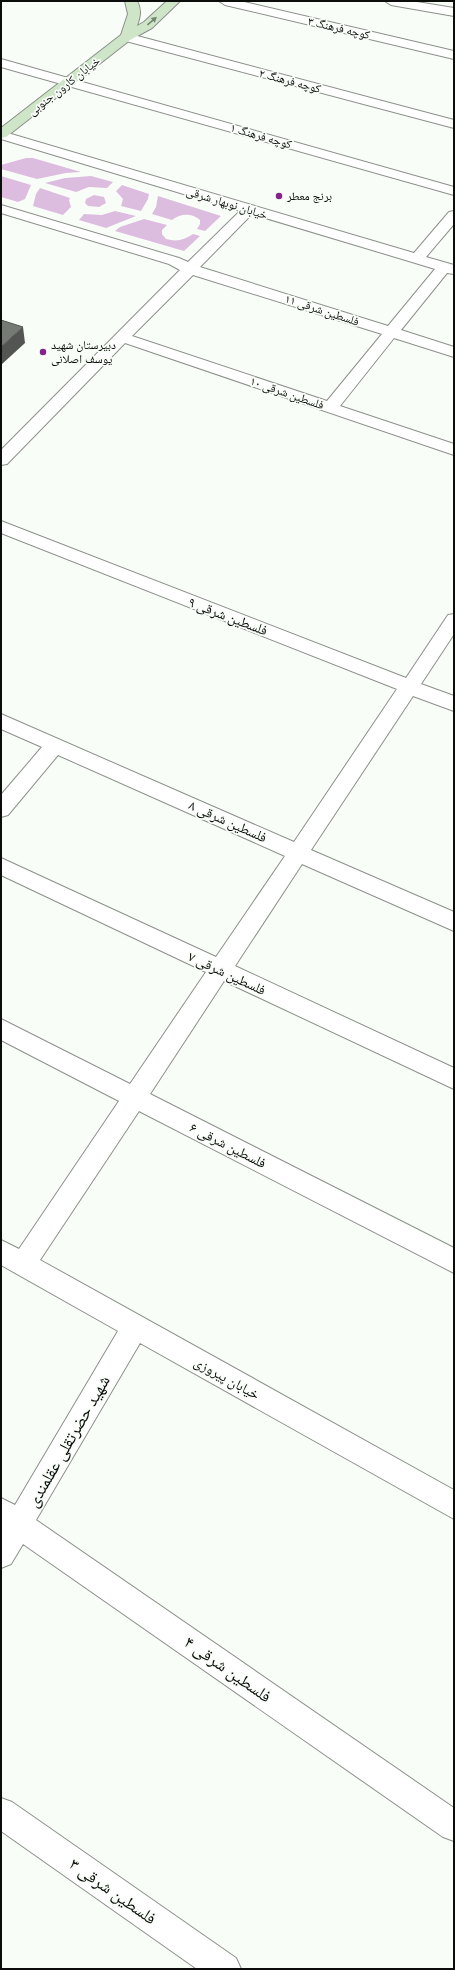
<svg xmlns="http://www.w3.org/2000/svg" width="455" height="1970" font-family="'Roboto Condensed','Noto Naskh Arabic',sans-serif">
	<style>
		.green { fill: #ddbddf }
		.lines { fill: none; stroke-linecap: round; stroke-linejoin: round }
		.street-casing { stroke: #8c908b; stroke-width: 2 }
		.secondary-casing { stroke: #8c908b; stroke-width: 2 }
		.street { fill: #fff; fill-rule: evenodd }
		.secondary { fill: #cee5c7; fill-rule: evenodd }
		.shaded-wall { fill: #535552 }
		.building { fill: #767a75; stroke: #535552 }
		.oneway { fill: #768472 }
		.poi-dot { fill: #84238c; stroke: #f9fdf8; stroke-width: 1.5 }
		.labels { text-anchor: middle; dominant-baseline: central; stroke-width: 3.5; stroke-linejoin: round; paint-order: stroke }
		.far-street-label { font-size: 12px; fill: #0b0d0b; stroke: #f9fdf8 }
		.far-poi-label { font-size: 12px; fill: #0b0d0b; stroke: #f9fdf8; text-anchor: start }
		.street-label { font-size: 14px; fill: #0b0d0b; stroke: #f9fdf8 }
		.near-street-label { font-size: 17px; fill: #0b0d0b; stroke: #f9fdf8 }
	</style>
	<rect width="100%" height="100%" fill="#f9fdf8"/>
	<!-- green -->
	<path class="green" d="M 26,158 L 33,158 L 81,172 L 66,173 L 37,179 L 1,169 L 1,165 Z
		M 1,176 L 31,185 L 25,199 L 18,202 L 1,197 Z
		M 91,176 L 113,182 L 107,188 L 89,187 L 76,192 L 45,183 L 65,178 Z
		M 122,185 L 149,194 L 148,199 L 141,211 L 121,206 L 123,199 L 116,191 Z
		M 40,188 L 70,198 L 69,200 L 71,207 L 63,215 L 33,206 L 36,194 Z
		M 94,195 L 104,197 L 106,203 L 99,207 L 88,206 L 85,203 L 86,199 Z
		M 158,196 L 221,216 L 205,231 L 197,229 L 200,224 L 200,220 C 192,213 181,213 172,220 L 152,214 L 156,207 Z
		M 115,211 L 136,216 L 106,228 L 79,220 L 84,214 L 102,215 Z
		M 144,219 L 167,225 L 162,230 L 162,234 L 166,239 C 177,242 184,240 193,234 L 200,236 L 184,251 L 115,231 L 120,227 Z"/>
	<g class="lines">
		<defs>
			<path id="street" d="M 219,1 L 240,1 L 454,51 L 454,59 L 225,5 Z
				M 385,1 L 411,1 L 454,8 L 454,16 L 391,5 Z
				M 126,33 L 454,120 L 454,128 L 122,40 L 120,37 L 122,34 Z
				M 1,59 L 454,187 L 454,195 L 1,67 Z
				M 1,131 L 414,253 L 449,212 L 454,211 L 454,224 L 426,257 L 454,265 L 454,274 L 447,273 L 401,330 L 454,347 L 454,357 L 394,338 L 340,406 L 454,444 L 454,455 L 125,343 L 7,464 L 1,465 L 1,450 L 180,270 L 169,264 L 1,213 L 1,205 L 179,258 L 188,262 L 240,211 L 1,139 ZM 252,214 L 412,262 L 435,269 L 388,326 L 200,267 ZM 193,275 L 382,334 L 327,401 L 132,336 Z
				M 1,521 L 406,678 L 448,615 L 454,614 L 454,634 L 421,684 L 454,696 L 454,711 L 413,696 L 311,850 L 454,912 L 454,931 L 302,864 L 235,966 L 454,1068 L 454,1089 L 224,981 L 150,1094 L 454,1248 L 454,1273 L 139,1111 L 40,1260 L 454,1490 L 454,1519 L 140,1343 L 36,1520 L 454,1808 L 454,1841 L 443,1837 L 23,1544 L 11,1564 L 1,1568 L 1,1498 L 15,1505 L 118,1331 L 1,1265 L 1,1240 L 19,1249 L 119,1101 L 1,1040 L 1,1019 L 130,1084 L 206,972 L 1,875 L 1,858 L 216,957 L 285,856 L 58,755 L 8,815 L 1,817 L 1,795 L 42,747 L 1,729 L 1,714 L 294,842 L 397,689 L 1,533 Z
				M 1,1798 L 12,1802 L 236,1958 L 241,1969 L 197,1969 L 1,1831 Z"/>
			<path id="secondary" d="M 125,1 L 137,1 C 142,10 140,17 137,26 L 144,22 L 167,1 L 180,1 L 152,28 L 130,40 L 6,137 L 1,138 L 1,128 L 121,35 L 128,14 Z"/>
		</defs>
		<!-- street casing -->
		<use href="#street" class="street-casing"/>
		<!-- secondary casing -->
		<use href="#secondary" class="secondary-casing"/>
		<!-- street -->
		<use href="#street" class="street"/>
		<!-- secondary -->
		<use href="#secondary" class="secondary"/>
	</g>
	<!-- shaded-wall -->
	<path class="shaded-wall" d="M 23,327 L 25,343 L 1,365 L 1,347 Z"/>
	<!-- building -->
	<path class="building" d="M 1,320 L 23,327 L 1,347 Z"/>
	<!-- one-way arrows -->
	<defs><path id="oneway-solid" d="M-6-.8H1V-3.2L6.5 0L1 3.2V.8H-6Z"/></defs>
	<use class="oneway" href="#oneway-solid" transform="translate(152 21) rotate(-40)"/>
	<!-- markers -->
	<g class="poi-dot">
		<circle cx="279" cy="196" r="4"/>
		<circle cx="43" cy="352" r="4"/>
	</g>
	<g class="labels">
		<!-- far-street labels -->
		<g class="far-street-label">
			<text transform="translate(339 28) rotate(13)">کوچه فرهنگ ۳</text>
			<text transform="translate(290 81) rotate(15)">کوچه فرهنگ ۲</text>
			<text transform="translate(64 86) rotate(-38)">خیابان کارون جنوبی</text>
			<text transform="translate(261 136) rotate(16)">کوچه فرهنگ ۱</text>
			<text transform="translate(227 203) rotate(17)">خیابان نوبهار شرقی</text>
			<text transform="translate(322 310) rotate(18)">فلسطین شرقی ۱۱</text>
			<text transform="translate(287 393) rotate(19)">فلسطین شرقی ۱۰</text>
		</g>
		<!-- far-poi labels -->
		<g class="far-poi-label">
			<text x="287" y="196">برنج معطر</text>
			<text x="51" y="345">دبیرستان شهید<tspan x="51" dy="14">یوسف اصلانی</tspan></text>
		</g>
		<!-- street labels -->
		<g class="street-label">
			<text transform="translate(228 616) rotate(21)">فلسطین شرقی ۹</text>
			<text transform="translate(228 821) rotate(24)">فلسطین شرقی ۸</text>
			<text transform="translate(227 973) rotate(25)">فلسطین شرقی ۷</text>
			<text transform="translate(228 1145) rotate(27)">فلسطین شرقی ۶</text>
			<text transform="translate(227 1378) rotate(29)">خیابان پیروزی</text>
		</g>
		<!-- near-street labels -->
		<g class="near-street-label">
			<text transform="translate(68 1441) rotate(-60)">شهید حضرتقلی عقلمندی</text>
			<text transform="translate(228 1669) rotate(35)">فلسطین شرقی ۴</text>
			<text transform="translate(113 1891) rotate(35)">فلسطین شرقی ۳</text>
		</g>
	</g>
	<!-- border -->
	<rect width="455" height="1970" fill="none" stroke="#0b0d0b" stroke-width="4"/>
</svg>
